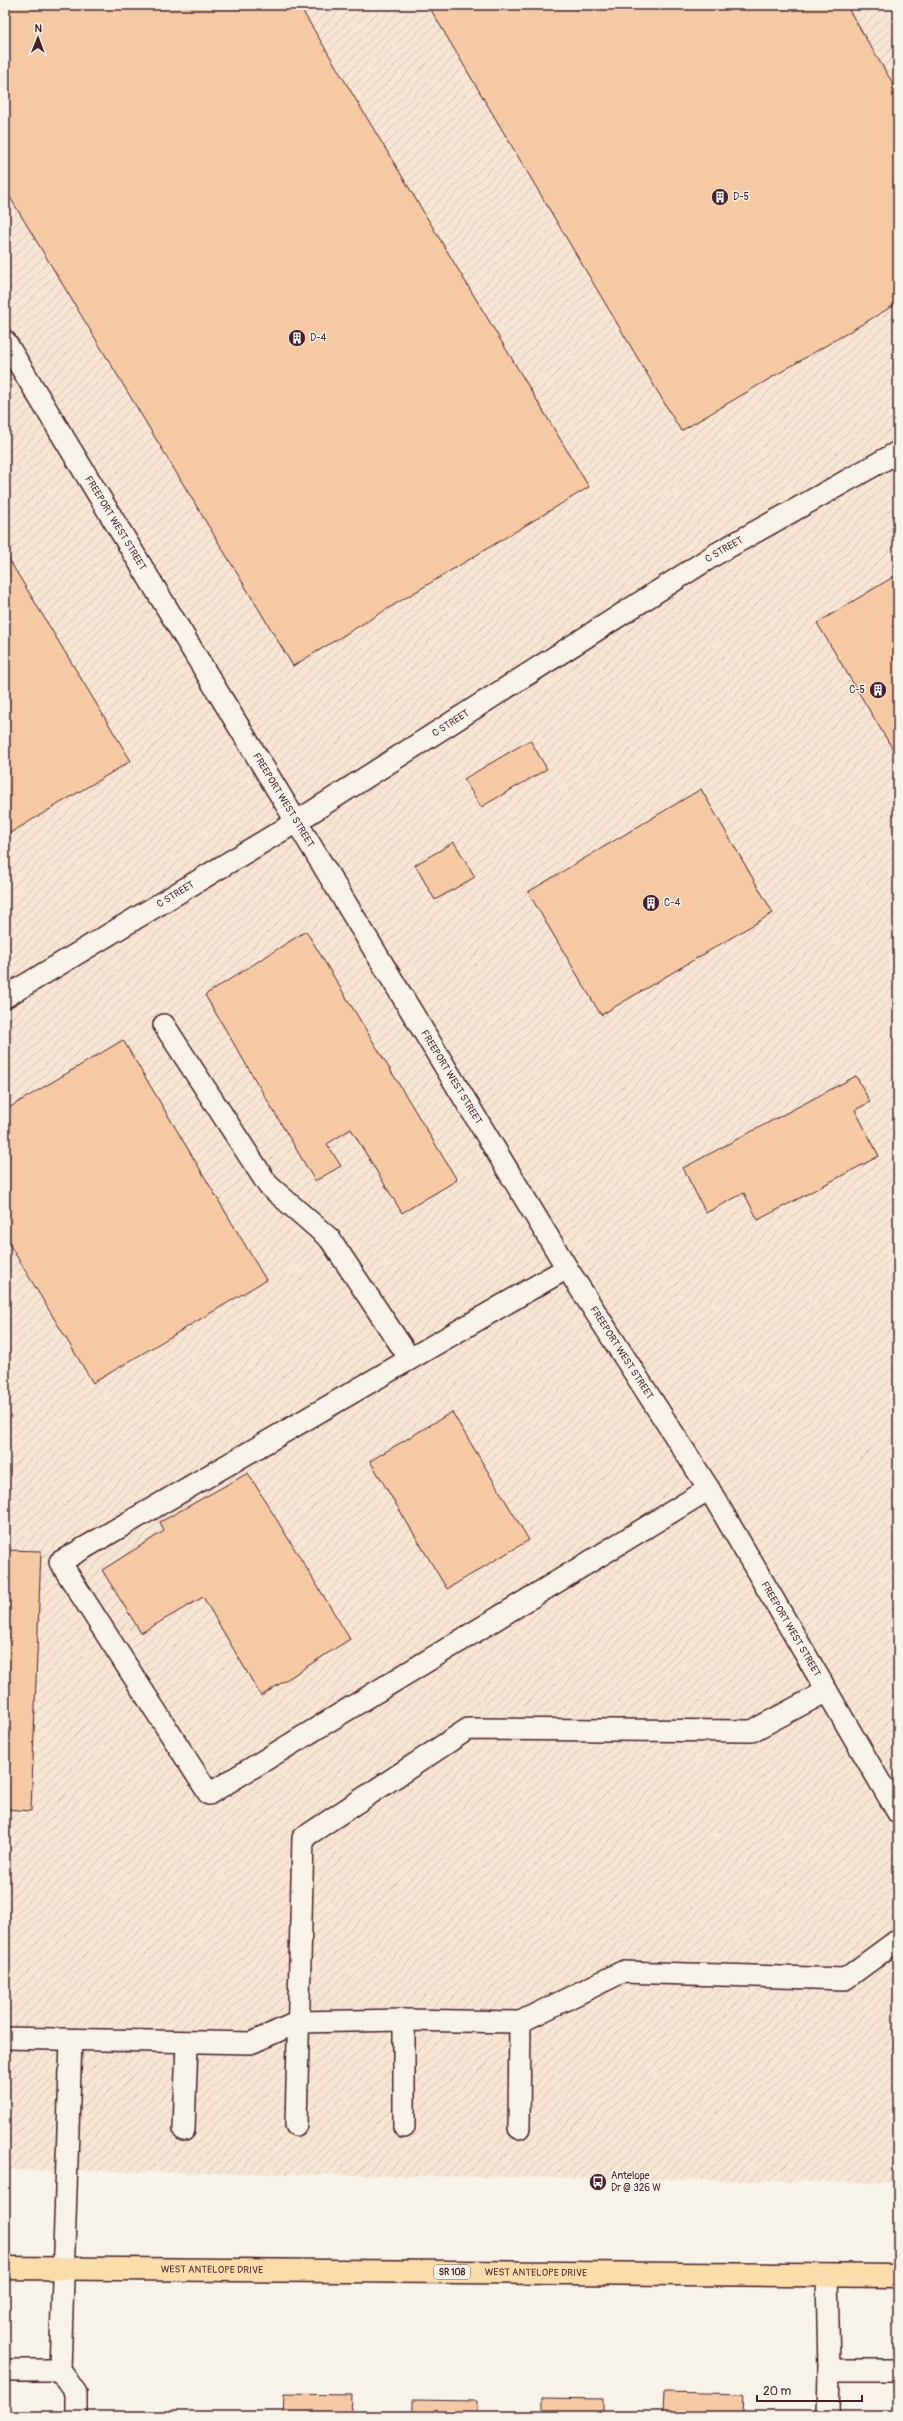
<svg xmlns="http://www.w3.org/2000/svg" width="903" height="2421" font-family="Pangolin,sans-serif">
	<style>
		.industrial { fill: url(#industrial-furrows) }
		.building { fill: #f6c9a5; stroke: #4a1f2b }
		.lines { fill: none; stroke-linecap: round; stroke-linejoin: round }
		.lane-casing { stroke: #4a1f2b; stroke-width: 24 }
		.primary-casing { stroke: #4a1f2b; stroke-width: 25 }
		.lane { stroke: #f7f3e8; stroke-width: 21 }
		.primary { stroke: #fbddab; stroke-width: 22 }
		.labels { text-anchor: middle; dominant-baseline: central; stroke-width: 3; stroke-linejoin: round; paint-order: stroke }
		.shield { fill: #f7f3e8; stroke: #7e5f64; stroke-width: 1 }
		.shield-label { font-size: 9px; font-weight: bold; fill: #4a1f2b }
		.poi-label { font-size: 10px; fill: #4a1f2b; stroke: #f7f3e8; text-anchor: start }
		.street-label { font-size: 10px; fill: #4a1f2b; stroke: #f7f3e8 }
	</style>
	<defs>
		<pattern id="industrial-furrows" width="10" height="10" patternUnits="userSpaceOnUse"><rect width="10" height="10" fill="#f7e6d4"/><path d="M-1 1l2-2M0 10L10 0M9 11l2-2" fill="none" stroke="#d5c5b6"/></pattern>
	</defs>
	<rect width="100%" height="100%" fill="#f7f3e8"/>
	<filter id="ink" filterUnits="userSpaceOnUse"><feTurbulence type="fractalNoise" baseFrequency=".025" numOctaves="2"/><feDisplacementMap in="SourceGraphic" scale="8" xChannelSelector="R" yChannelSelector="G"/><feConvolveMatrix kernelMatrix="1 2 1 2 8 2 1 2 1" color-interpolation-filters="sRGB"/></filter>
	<g filter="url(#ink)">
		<!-- industrial -->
		<path class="industrial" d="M 5,5 L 898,5 L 898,2183 L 5,2170 Z"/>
		<!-- building -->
		<path class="building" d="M 5,5 L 299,5 L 589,487 L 293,666 L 5,189 Z
			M 428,5 L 846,5 L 898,92 L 898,303 L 681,431 Z
			M 5,553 L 131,761 L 5,836 Z
			M 898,574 L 898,758 L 817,623 Z
			M 530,740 L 547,769 L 481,807 L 464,779 Z
			M 701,789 L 773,913 L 601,1015 L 528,892 Z
			M 454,842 L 475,877 L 435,900 L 415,865 Z
			M 306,931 L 457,1180 L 402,1213 L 351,1129 L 327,1144 L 341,1166 L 315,1181 L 205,995 Z
			M 123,1040 L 266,1280 L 93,1383 L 5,1237 L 5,1110 Z
			M 856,1076 L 870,1102 L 855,1110 L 879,1156 L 758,1220 L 744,1193 L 706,1213 L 683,1168 Z
			M 452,1412 L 529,1540 L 447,1589 L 370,1461 Z
			M 248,1473 L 350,1639 L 261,1696 L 203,1597 L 141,1633 L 102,1570 L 164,1531 L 160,1522 Z
			M 5,1550 L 41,1551 L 31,1811 L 5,1809 Z
			M 664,2392 L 744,2394 L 743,2416 L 663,2416 Z
			M 284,2394 L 352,2395 L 351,2416 L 283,2416 Z
			M 542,2398 L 603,2399 L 603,2416 L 542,2416 Z
			M 413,2400 L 477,2401 L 477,2416 L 413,2416 Z
			M 895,2400 L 898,2400 L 898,2416 L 894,2416 Z"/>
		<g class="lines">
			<defs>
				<g id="lane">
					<path id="s1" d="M 5,341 L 567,1268 L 709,1489 L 898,1813"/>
					<path id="s2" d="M 5,997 L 296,822 L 716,554 L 898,452"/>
					<path d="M 164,1025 L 268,1185 L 330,1239 L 410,1359"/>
					<path d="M 567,1268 L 60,1562 L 209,1794 L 709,1489"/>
					<path d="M 5,2038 L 251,2043 L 298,2022 L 404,2020 L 520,2022 L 622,1972 L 845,1979 L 898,1940"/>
					<path d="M 296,2125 L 303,1838 L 468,1729 L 752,1731 L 827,1691"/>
					<path d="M 404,2127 L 404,2020"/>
					<path d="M 519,2128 L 520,2022"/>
					<path d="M 184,2130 L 187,2042"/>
					<path d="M 827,2275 L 829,2370 L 898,2370"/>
					<path d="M 5,2370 L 60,2370 L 71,2040"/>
					<path d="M 60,2370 L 76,2393 L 76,2416"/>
					<path d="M 828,2416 L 829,2370"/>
				</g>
				<g id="primary">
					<path id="s3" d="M 5,2268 L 898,2276"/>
				</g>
			</defs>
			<!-- lane casing -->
			<use href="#lane" class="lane-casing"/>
			<!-- primary casing -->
			<use href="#primary" class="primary-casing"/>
			<!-- lane -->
			<use href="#lane" class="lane"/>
			<!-- primary -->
			<use href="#primary" class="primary"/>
		</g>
	</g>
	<!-- icons -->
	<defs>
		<symbol id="building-disc" viewBox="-11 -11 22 22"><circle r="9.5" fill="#4a1f2b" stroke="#f7f3e8"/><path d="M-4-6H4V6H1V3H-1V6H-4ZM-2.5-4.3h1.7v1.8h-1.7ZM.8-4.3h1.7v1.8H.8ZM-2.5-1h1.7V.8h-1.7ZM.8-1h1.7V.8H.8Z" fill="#fff"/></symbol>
		<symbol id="bus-disc" viewBox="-11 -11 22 22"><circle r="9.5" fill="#4a1f2b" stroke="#f7f3e8"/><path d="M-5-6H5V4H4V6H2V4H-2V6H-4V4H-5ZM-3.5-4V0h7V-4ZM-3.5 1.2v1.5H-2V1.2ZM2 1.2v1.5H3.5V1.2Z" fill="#fff"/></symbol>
	</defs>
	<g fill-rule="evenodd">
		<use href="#building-disc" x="710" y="187" width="20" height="20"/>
		<use href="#building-disc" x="287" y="328" width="20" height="20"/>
		<use href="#building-disc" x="868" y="680" width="20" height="20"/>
		<use href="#building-disc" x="641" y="893" width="20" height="20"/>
		<use href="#bus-disc" x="588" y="2172" width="20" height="20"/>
	</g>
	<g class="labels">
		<!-- shield labels -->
		<rect class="shield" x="434" y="2265" width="36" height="14" rx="3"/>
		<g class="shield-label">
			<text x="452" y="2272">SR 108</text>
		</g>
		<!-- poi labels -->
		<g class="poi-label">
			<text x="733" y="197">D-5</text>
			<text x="310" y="338">D-4</text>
			<text x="865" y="690" text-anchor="end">C-5</text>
			<text x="664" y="903">C-4</text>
			<text x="611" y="2176">Antelope<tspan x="611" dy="12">Dr @ 326 W</tspan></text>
		</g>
		<!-- street labels -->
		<g class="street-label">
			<text stroke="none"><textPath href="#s1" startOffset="213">FREEPORT WEST STREET</textPath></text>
			<text stroke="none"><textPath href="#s2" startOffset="847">C STREET</textPath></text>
			<text stroke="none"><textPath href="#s2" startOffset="523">C STREET</textPath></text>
			<text stroke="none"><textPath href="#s1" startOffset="537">FREEPORT WEST STREET</textPath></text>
			<text stroke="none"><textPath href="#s2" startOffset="199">C STREET</textPath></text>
			<text stroke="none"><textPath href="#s1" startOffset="861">FREEPORT WEST STREET</textPath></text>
			<text stroke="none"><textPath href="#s1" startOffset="1185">FREEPORT WEST STREET</textPath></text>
			<text stroke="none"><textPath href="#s1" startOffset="1509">FREEPORT WEST STREET</textPath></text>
			<text stroke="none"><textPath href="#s3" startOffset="207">WEST ANTELOPE DRIVE</textPath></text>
			<text stroke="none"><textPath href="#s3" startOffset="531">WEST ANTELOPE DRIVE</textPath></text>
		</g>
	</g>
	<!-- margin -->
	<rect width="903" height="2421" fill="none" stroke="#f7f3e8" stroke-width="20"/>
	<rect x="10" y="10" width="883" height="2401" fill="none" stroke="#4a1f2b" stroke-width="1.5" filter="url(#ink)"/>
	<!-- north arrow -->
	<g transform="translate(38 38) rotate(1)" stroke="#f7f3e8" stroke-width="3" paint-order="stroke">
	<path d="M0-3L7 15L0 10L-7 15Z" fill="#4a1f2b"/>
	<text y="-6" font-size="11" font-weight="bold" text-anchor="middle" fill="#4a1f2b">N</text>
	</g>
	<!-- scale -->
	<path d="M757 2395v6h105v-6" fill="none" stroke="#4a1f2b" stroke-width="2"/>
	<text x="763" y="2395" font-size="12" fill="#4a1f2b" stroke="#f7f3e8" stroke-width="3" paint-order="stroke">20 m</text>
</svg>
